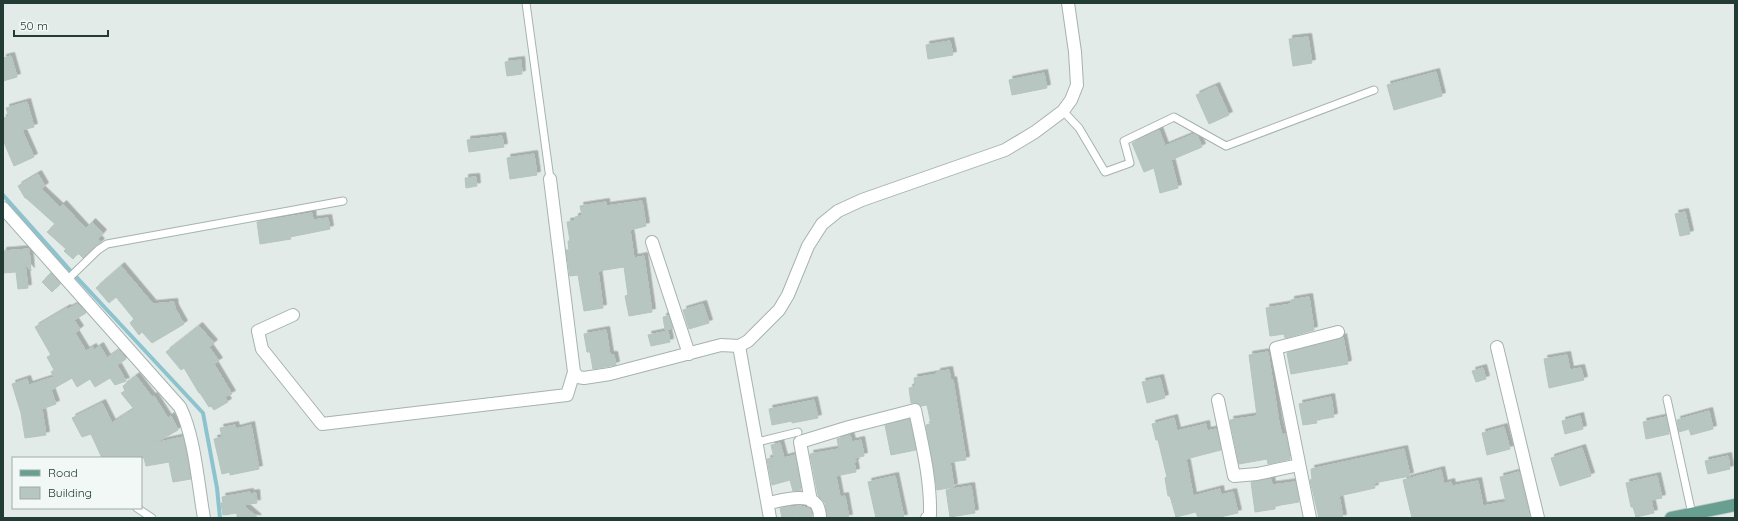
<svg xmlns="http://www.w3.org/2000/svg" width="1738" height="521" font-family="Quicksand,sans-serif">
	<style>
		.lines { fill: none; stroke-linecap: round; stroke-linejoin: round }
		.stream { stroke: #8cc3ce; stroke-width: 4 }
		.building { fill: #b7c6c0; stroke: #b4c5be; filter: url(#shadow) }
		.service-casing { stroke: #a5b3ae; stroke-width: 9 }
		.minor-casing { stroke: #a5b3ae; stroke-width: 14 }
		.primary-casing { stroke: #c1c8c6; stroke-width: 14 }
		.service { stroke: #fff; stroke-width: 7 }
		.minor { stroke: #fff; stroke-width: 12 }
		.primary { stroke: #689f91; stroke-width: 12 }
	</style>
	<defs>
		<filter id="shadow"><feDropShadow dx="3.5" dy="-3.5" stdDeviation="0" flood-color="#0004"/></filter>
	</defs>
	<rect width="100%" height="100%" fill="#e2ebe7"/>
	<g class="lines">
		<!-- stream -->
		<path class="stream" d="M 3,195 L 68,268 L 203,413 L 217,488 L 220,518"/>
	</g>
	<!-- building -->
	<path class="building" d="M 1308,37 L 1312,63 L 1293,66 L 1289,39 Z
		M 950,41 L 953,55 L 928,59 L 926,45 Z
		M 11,56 L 17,77 L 3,81 L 3,58 Z
		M 521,60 L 522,74 L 507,76 L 505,62 Z
		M 1436,72 L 1442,96 L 1394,110 L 1387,85 Z
		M 1044,73 L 1047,88 L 1012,95 L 1009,80 Z
		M 1216,86 L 1229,115 L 1209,124 L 1196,95 Z
		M 27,102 L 34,127 L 22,130 L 34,157 L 14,166 L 3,140 L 3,118 L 9,117 L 6,108 Z
		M 1159,130 L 1165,146 L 1194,134 L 1197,135 L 1202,147 L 1171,160 L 1178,188 L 1160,193 L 1154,168 L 1144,172 L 1132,143 Z
		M 502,136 L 504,147 L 469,152 L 467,140 Z
		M 534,154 L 537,175 L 510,179 L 507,158 Z
		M 38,174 L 45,186 L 41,189 L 60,207 L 63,204 L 86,229 L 92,222 L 103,233 L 98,239 L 101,242 L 83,258 L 78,253 L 73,259 L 64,251 L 66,249 L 47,232 L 55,224 L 26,198 L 25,198 L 18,186 Z
		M 476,177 L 477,186 L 466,188 L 465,178 Z
		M 642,201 L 646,226 L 630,230 L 634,258 L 644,256 L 652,312 L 629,316 L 625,296 L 628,295 L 624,267 L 598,271 L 603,308 L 584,311 L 578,275 L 570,276 L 566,250 L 569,250 L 568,241 L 570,241 L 567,222 L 575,221 L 575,217 L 582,216 L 580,206 L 606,202 L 606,206 Z
		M 1685,212 L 1690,234 L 1680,236 L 1675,214 Z
		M 312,213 L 313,220 L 328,218 L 330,229 L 290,237 L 291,239 L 260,244 L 257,222 Z
		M 29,249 L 31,271 L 25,264 L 28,288 L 18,289 L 16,272 L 3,273 L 3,251 Z
		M 121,266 L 153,304 L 174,302 L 175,308 L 184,324 L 152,343 L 142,332 L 139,335 L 130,323 L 134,319 L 116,297 L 109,303 L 96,288 Z
		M 51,273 L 60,284 L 52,292 L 42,282 Z
		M 1309,297 L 1314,330 L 1285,338 L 1284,334 L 1270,336 L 1266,308 L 1291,304 L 1291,300 Z
		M 78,304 L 86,313 L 74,320 L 80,329 L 75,333 L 86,351 L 93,347 L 94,350 L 100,346 L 107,358 L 119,350 L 126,359 L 117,365 L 126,381 L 115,385 L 110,378 L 95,387 L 90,379 L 77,387 L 72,378 L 51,390 L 56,404 L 42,409 L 46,435 L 25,438 L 21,413 L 12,384 L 27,379 L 29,385 L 54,377 L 51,372 L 54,370 L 47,357 L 51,355 L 35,327 L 67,308 L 68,309 Z
		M 703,304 L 709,323 L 689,329 L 683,310 Z
		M 669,316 L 673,328 L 665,330 L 663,317 Z
		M 199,326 L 214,343 L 209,347 L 219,361 L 214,364 L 232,394 L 225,397 L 228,402 L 214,410 L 211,406 L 209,407 L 200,393 L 199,393 L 184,368 L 181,370 L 166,352 Z
		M 606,330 L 610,355 L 614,355 L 616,365 L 593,369 L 590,352 L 587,352 L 584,334 Z
		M 668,331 L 670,342 L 651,346 L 648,335 Z
		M 1343,337 L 1348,364 L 1291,374 L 1287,353 Z
		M 1268,352 L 1279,423 L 1282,435 L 1286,434 L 1290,459 L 1268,464 L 1267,459 L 1239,464 L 1230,420 L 1257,416 L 1249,355 Z
		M 1567,355 L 1570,370 L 1581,368 L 1584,380 L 1549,388 L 1544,359 Z
		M 1483,368 L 1486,379 L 1476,382 L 1472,371 Z
		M 949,370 L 951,381 L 953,380 L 966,460 L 950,462 L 954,487 L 937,490 L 926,425 L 931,424 L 927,405 L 921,406 L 917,403 L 911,403 L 909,388 L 915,387 L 914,378 L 937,374 L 937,372 Z
		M 136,376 L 152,397 L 154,396 L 168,418 L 171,416 L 178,430 L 155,443 L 183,437 L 191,479 L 173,482 L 169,462 L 146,466 L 144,458 L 102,458 L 91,434 L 82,437 L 72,418 L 102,403 L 112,423 L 134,409 L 121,393 L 125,391 L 123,386 Z
		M 1160,378 L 1165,398 L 1147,403 L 1142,382 Z
		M 1331,397 L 1334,417 L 1316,420 L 1317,423 L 1303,425 L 1299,404 Z
		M 814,400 L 818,418 L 792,423 L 792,421 L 772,425 L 769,409 Z
		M 1709,411 L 1713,429 L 1691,435 L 1689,429 L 1679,432 L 1677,420 Z
		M 1580,416 L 1583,429 L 1565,434 L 1562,421 Z
		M 1666,417 L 1669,434 L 1646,439 L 1643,422 Z
		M 1174,418 L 1177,431 L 1206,424 L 1207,431 L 1216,429 L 1221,450 L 1186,459 L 1193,496 L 1220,489 L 1221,495 L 1233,492 L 1238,513 L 1215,518 L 1198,518 L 1196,512 L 1176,517 L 1170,496 L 1168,496 L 1165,478 L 1167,477 L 1158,440 L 1156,440 L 1152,424 Z
		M 909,419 L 916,450 L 891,455 L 885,425 Z
		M 235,425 L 236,429 L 251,425 L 259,469 L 230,475 L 230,472 L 222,474 L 214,439 L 222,437 L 220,428 Z
		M 1504,427 L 1510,449 L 1487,455 L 1482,433 Z
		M 850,435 L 852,442 L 861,440 L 864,456 L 855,458 L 856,462 L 854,462 L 856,472 L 836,476 L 840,497 L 845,496 L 849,518 L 827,518 L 825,503 L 818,495 L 810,454 L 839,449 L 837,439 Z
		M 780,443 L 784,458 L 795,455 L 801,491 L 793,491 L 790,480 L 772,485 L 767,459 L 774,458 L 771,445 Z
		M 1582,448 L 1591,476 L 1560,486 L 1551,458 Z
		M 1404,449 L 1410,476 L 1374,483 L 1375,488 L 1339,496 L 1343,518 L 1319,518 L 1310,480 L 1312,479 L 1311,469 Z
		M 1728,456 L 1730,469 L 1708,474 L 1705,461 Z
		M 1441,470 L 1444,484 L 1451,482 L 1452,486 L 1478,481 L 1483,506 L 1506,502 L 1500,477 L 1519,472 L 1530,518 L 1412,518 L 1403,480 Z
		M 895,476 L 904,518 L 876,518 L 868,482 Z
		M 1657,476 L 1662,498 L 1651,500 L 1654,513 L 1636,517 L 1633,507 L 1631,507 L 1626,483 Z
		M 1271,479 L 1272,485 L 1295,482 L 1299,502 L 1275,506 L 1275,509 L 1255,512 L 1251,482 Z
		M 971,486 L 975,513 L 950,517 L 946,490 Z
		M 250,492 L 250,494 L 256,493 L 257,503 L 243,505 L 258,518 L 237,518 L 237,513 L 223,515 L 221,503 L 223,503 L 222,497 Z
		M 800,506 L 811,509 L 812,518 L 796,518 L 796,516 L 782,518 L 780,508 Z"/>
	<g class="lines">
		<defs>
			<path id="service" d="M 526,3 L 550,179
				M 1063,111 L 1079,128 L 1105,172 L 1130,163 L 1124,141 L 1174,117 L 1226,146 L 1374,90
				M 66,281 L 98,250 L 107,244 L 343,201
				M 1667,399 L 1692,514
				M 757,442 L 798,432
				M 137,508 L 152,518"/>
			<path id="minor" d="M 550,179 L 574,372 L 578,377 L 584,378 L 610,374 L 721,345 L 739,346 L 748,341 L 779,310 L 788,295 L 808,246 L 822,224 L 838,211 L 862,200 L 1005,150 L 1035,132 L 1063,111 L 1071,100 L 1077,85 L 1075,52 L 1068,3
				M 3,208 L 180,407 C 195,437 198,485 204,518
				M 652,242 L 689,354
				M 293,315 L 258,331 L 262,349 L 322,424 L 567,395 L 574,372
				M 739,346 L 770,518
				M 1497,347 L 1538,518
				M 1218,400 L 1234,476 L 1257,474 L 1299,465
				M 811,501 L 800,442 L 849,427 L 915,410 C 922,444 931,480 930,515 L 927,518
				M 768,503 C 780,501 808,492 817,505 C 819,509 820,514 820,518
				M 1310,518 L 1276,348 L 1338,332"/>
			<path id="primary" d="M 1671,518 L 1735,505"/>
		</defs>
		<!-- service casing -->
		<use href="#service" class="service-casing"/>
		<!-- minor casing -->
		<use href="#minor" class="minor-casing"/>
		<!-- primary casing -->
		<use href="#primary" class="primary-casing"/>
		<!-- service -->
		<use href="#service" class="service"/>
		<!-- minor -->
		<use href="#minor" class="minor"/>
		<!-- primary -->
		<use href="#primary" class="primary"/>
	</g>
	<!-- border -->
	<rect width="1738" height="521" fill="none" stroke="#233b35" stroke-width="8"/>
	<!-- legend -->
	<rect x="12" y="457" width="130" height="52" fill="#f2f8f5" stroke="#9faca8"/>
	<rect x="20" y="470" width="20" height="6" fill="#689f91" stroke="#9faca8"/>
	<text x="48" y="477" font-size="12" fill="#233b35">Road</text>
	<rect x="20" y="487" width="20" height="12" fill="#b7c6c0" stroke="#9faca8"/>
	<text x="48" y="497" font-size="12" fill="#233b35">Building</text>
	<!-- scale -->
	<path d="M14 30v6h94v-6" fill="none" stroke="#233b35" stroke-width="2"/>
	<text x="20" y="30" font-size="12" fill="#233b35" stroke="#f2f8f5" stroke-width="3" paint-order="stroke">50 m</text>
</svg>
